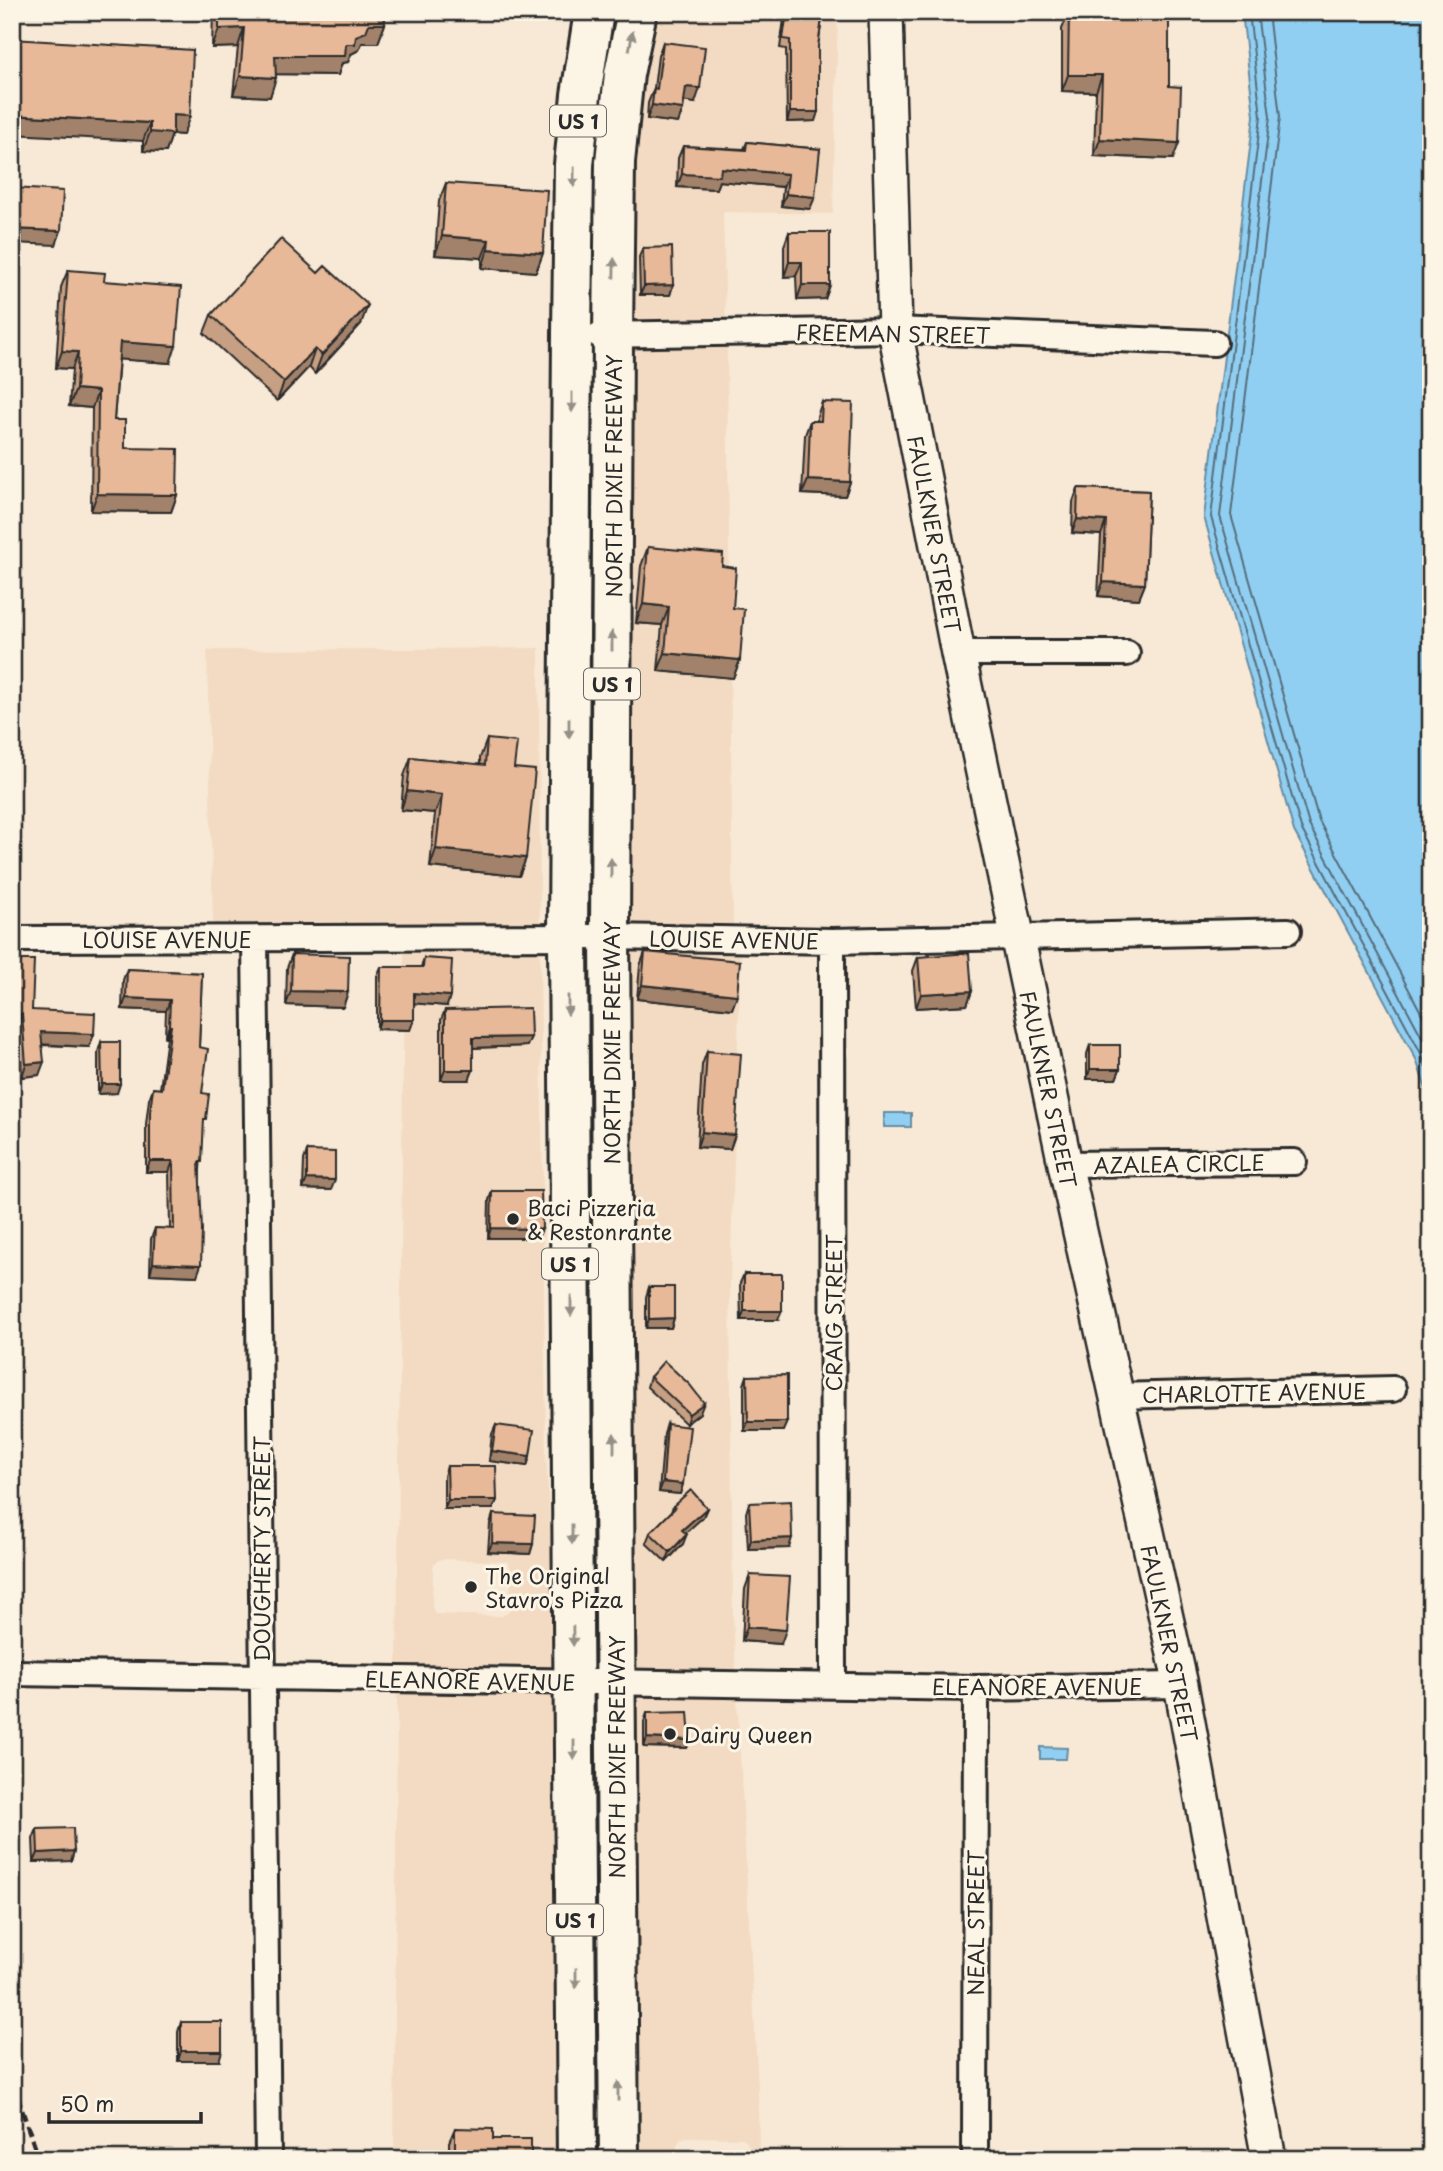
<svg xmlns="http://www.w3.org/2000/svg" width="1443" height="2171" font-family="'Playpen Sans',sans-serif">
	<style>
		.built { fill: #f3dbc3; fill-rule: evenodd }
		.water { fill: #91cff2; stroke: #688da2; stroke-width: 2 }
		.lines { fill: none; stroke-linecap: round; stroke-linejoin: round }
		.shore { stroke: #546d7b; stroke-width: 2 }
		.street-casing { stroke: #2b2b2b; stroke-width: 30 }
		.secondary-casing { stroke: #2b2b2b; stroke-width: 38 }
		.primary-casing { stroke: #2b2b2b; stroke-width: 44 }
		.street { stroke: #fcf5e5; stroke-width: 24 }
		.secondary { stroke: #fcf5e5; stroke-width: 33 }
		.primary { stroke: #fcf5e5; stroke-width: 38 }
		.rail { stroke: #2b2b2b; stroke-width: 5; stroke-dasharray: 10 5; stroke-linecap: butt }
		.wall { fill: #c79f83; stroke: #2b2b2b; stroke-width: 2 }
		.shaded-wall { fill: #a2826a; stroke: #2b2b2b; stroke-width: 2 }
		.building { fill: #e7b998; stroke: #2b2b2b; stroke-width: 2 }
		.oneway { fill: #949088 }
		.poi-dot { fill: #2b2b2b; stroke: #fcf5e5; stroke-width: 2.5 }
		.labels { text-anchor: middle; dominant-baseline: central; stroke-width: 6; stroke-linejoin: round; paint-order: stroke }
		.shield { fill: #fcf5e5; stroke: #6a6863; stroke-width: 2 }
		.shield-label { font-size: 19px; font-weight: bold; fill: #2b2b2b }
		.street-label { font-size: 21px; fill: #2b2b2b; stroke: #fcf5e5 }
		.poi-label { font-size: 21px; fill: #2b2b2b; stroke: #fcf5e5; text-anchor: start }
	</style>
	<rect width="100%" height="100%" fill="#f8e9d6"/>
	<filter id="ink" filterUnits="userSpaceOnUse"><feTurbulence type="fractalNoise" baseFrequency=".0143" numOctaves="2"/><feDisplacementMap in="SourceGraphic" scale="14" xChannelSelector="R" yChannelSelector="G"/><feConvolveMatrix kernelMatrix="1 2 1 2 8 2 1 2 1" color-interpolation-filters="sRGB"/></filter>
	<g filter="url(#ink)">
		<!-- built -->
		<path class="built" d="M 648,12 L 838,12 L 833,214 L 723,212 L 726,322 L 624,324 L 626,161 Z
			M 727,345 L 733,928 L 621,925 L 624,347 Z
			M 539,648 L 540,925 L 213,927 L 207,650 Z
			M 621,948 L 741,951 L 730,1284 L 733,1615 L 736,1671 L 626,1671 Z
			M 540,949 L 546,1451 L 557,1670 L 397,1668 L 404,950 ZM 442,1559 L 508,1562 L 511,1569 L 509,1612 L 501,1616 L 435,1614 L 432,1606 L 433,1567 L 437,1561 Z
			M 397,1691 L 559,1694 L 564,2159 L 394,2159 Z
			M 626,1694 L 737,1695 L 758,2088 L 759,2159 L 752,2157 L 748,2144 L 743,2138 L 687,2137 L 681,2139 L 677,2145 L 677,2159 L 633,2159 Z"/>
		<!-- water -->
		<path class="water" d="M 1242,12 L 1431,12 L 1431,1105 L 1416,1059 L 1294,831 L 1204,517 L 1254,116 Z
			M 884,1113 L 911,1113 L 911,1127 L 884,1127 Z
			M 1040,1747 L 1067,1748 L 1066,1759 L 1040,1759 Z"/>
		<g class="lines">
			<!-- shore -->
			<path class="shore" d="M 1249,12 L 1261,116 L 1211,517 L 1301,828 L 1422,1055 L 1431,1082
				M 1257,12 L 1270,117 L 1220,516 L 1309,825 L 1431,1054
				M 1268,12 L 1280,117 L 1231,515 L 1319,821 L 1431,1031"/>
			<defs>
				<path id="street" d="M 599,335 L 895,330 L 1214,343
					M 958,653 L 1127,653
					M 12,939 L 610,937 L 832,941 L 1288,931
					M 255,939 L 268,2159
					M 832,941 L 833,1684
					M 1065,1164 L 1294,1162
					M 1115,1396 L 1393,1389
					M 12,1673 L 976,1688 L 1181,1685
					M 975,2159 L 976,1688"/>
				<path id="secondary" d="M 886,12 L 895,330 L 958,653 L 1065,1164 L 1181,1685 L 1269,2159"/>
				<path id="primary" d="M 577,2159 L 568,937 L 572,334 L 574,165 L 581,95 L 594,12
					M 619,2159 L 610,937 L 613,336 L 615,162 L 624,74 L 637,12"/>
			</defs>
			<!-- street casing -->
			<use href="#street" class="street-casing"/>
			<!-- secondary casing -->
			<use href="#secondary" class="secondary-casing"/>
			<!-- primary casing -->
			<use href="#primary" class="primary-casing"/>
			<!-- street -->
			<use href="#street" class="street"/>
			<!-- secondary -->
			<use href="#secondary" class="secondary"/>
			<!-- primary -->
			<use href="#primary" class="primary"/>
			<!-- rail -->
			<path class="rail" d="M 12,2082 L 39,2159"/>
		</g>
		<!-- wall -->
		<path class="wall" d="M 213,12 L 384,12 L 385,24 L 378,43 L 362,43 L 359,50 L 351,54 L 348,62 L 342,63 L 338,75 L 276,74 L 270,97 L 233,95 L 238,47 L 212,48 Z
			M 785,12 L 823,12 L 818,46 L 815,121 L 787,122 L 786,49 L 780,48 Z
			M 1069,12 L 1169,86 L 1173,159 L 1094,156 L 1096,92 L 1062,91 L 1062,29 Z
			M 12,39 L 183,135 L 172,134 L 166,152 L 143,151 L 143,141 Z
			M 663,42 L 695,103 L 684,101 L 683,109 L 678,123 L 647,119 L 648,103 L 654,88 L 658,56 Z
			M 747,142 L 820,149 L 810,209 L 781,206 L 783,187 L 719,181 L 716,189 L 677,187 L 678,158 L 683,146 L 744,149 Z
			M 446,183 L 543,253 L 536,272 L 482,268 L 482,258 L 435,255 L 439,201 Z
			M 789,232 L 830,285 L 825,299 L 797,300 L 796,276 L 784,277 L 784,246 Z
			M 643,248 L 673,285 L 670,295 L 640,295 L 639,257 Z
			M 68,270 L 104,281 L 170,363 L 119,359 L 114,420 L 125,448 L 177,495 L 171,512 L 91,511 L 92,408 L 69,406 L 72,369 L 56,368 L 61,287 Z
			M 211,315 L 361,324 L 315,374 L 309,367 L 277,401 L 204,333 Z
			M 822,402 L 850,482 L 845,496 L 802,494 L 805,435 L 810,421 L 817,421 L 817,416 Z
			M 1078,488 L 1149,491 L 1145,584 L 1139,599 L 1098,596 L 1101,535 L 1072,533 L 1073,502 Z
			M 648,547 L 722,566 L 733,608 L 740,660 L 733,678 L 658,671 L 662,625 L 636,623 L 641,566 Z
			M 487,739 L 514,768 L 526,858 L 519,876 L 430,867 L 435,813 L 401,810 L 404,776 L 411,757 L 480,765 L 480,758 Z
			M 645,952 L 737,995 L 732,1009 L 637,999 L 640,966 Z
			M 292,954 L 348,992 L 343,1007 L 286,1005 L 287,968 Z
			M 918,957 L 972,991 L 967,1005 L 916,1008 L 913,971 Z
			M 424,958 L 447,1006 L 414,1003 L 410,1030 L 377,1029 L 377,976 L 381,967 L 421,967 Z
			M 12,960 L 32,1010 L 94,1034 L 89,1047 L 42,1045 L 39,1075 L 22,1077 Z
			M 127,969 L 202,973 L 199,1047 L 203,1127 L 200,1170 L 197,1276 L 150,1274 L 151,1239 L 155,1228 L 170,1229 L 169,1172 L 146,1172 L 146,1124 L 149,1099 L 153,1088 L 160,1089 L 167,1037 L 165,1037 L 166,1011 L 122,1009 L 123,980 Z
			M 445,1010 L 527,1046 L 473,1048 L 473,1070 L 469,1080 L 441,1080 L 441,1020 Z
			M 101,1042 L 117,1093 L 98,1094 L 98,1052 Z
			M 1090,1045 L 1120,1069 L 1116,1079 L 1087,1079 L 1087,1054 Z
			M 707,1051 L 735,1135 L 730,1149 L 697,1147 L 702,1065 Z
			M 307,1151 L 331,1190 L 303,1189 L 304,1160 Z
			M 492,1191 L 538,1238 L 488,1238 L 489,1200 Z
			M 744,1274 L 778,1320 L 741,1320 L 740,1283 Z
			M 649,1287 L 674,1318 L 671,1328 L 646,1328 L 646,1297 Z
			M 747,1376 L 783,1431 L 744,1431 L 744,1385 Z
			M 650,1377 L 700,1413 L 686,1424 L 647,1387 Z
			M 667,1424 L 683,1484 L 680,1494 L 659,1492 L 664,1434 Z
			M 496,1425 L 530,1456 L 527,1466 L 489,1461 L 492,1434 Z
			M 447,1466 L 497,1500 L 493,1509 L 444,1509 L 444,1476 Z
			M 749,1503 L 789,1548 L 748,1549 L 746,1513 Z
			M 673,1506 L 707,1508 L 703,1517 L 685,1533 L 683,1544 L 666,1562 L 646,1543 L 650,1533 L 671,1512 Z
			M 493,1514 L 533,1544 L 530,1554 L 488,1552 L 490,1524 Z
			M 750,1575 L 781,1644 L 742,1641 L 745,1589 Z
			M 647,1713 L 690,1740 L 687,1748 L 644,1747 L 644,1722 Z
			M 37,1829 L 74,1851 L 71,1861 L 34,1862 L 33,1839 Z
			M 181,2022 L 219,2061 L 178,2061 L 178,2032 Z
			M 455,2128 L 493,2139 L 531,2159 L 449,2159 L 449,2142 Z"/>
		<!-- shaded-wall -->
		<path class="shaded-wall" d="M 369,24 L 385,24 L 378,43 L 362,43 L 359,50 L 351,54 L 348,62 L 342,63 L 338,75 L 269,74 L 275,56 L 346,44 Z
			M 244,28 L 238,47 L 212,48 L 219,29 Z
			M 1068,75 L 1102,75 L 1096,92 L 1062,91 Z
			M 240,76 L 276,78 L 270,97 L 233,95 Z
			M 686,87 L 700,88 L 695,103 L 681,101 Z
			M 652,105 L 683,109 L 678,123 L 647,119 Z
			M 790,112 L 818,112 L 815,121 L 787,122 Z
			M 12,115 L 150,123 L 143,141 L 12,134 Z
			M 173,115 L 190,116 L 183,135 L 172,134 L 166,152 L 143,151 L 150,132 Z
			M 1100,139 L 1179,143 L 1173,159 L 1094,156 Z
			M 721,168 L 788,174 L 783,187 L 719,181 L 716,189 L 677,187 L 682,174 Z
			M 786,194 L 815,197 L 810,209 L 781,206 Z
			M 12,229 L 61,231 L 56,245 L 12,243 Z
			M 442,236 L 489,240 L 482,258 L 435,255 Z
			M 488,249 L 543,253 L 536,272 L 482,268 Z
			M 789,262 L 802,262 L 796,276 L 784,277 Z
			M 673,285 L 670,295 L 640,295 L 644,286 Z
			M 802,285 L 830,285 L 825,299 L 797,300 Z
			M 368,305 L 361,324 L 315,374 L 322,355 Z
			M 120,342 L 176,346 L 170,363 L 114,359 Z
			M 315,349 L 309,367 L 277,401 L 284,382 Z
			M 62,351 L 78,352 L 72,369 L 56,368 Z
			M 76,389 L 98,391 L 92,408 L 69,406 Z
			M 808,480 L 850,482 L 845,496 L 802,494 Z
			M 97,494 L 177,495 L 171,512 L 91,511 Z
			M 1077,519 L 1106,521 L 1101,535 L 1072,533 Z
			M 1103,582 L 1145,584 L 1139,599 L 1098,596 Z
			M 643,604 L 669,607 L 662,625 L 636,623 Z
			M 665,653 L 740,660 L 733,678 L 658,671 Z
			M 407,791 L 442,795 L 435,813 L 401,810 Z
			M 436,849 L 526,858 L 519,876 L 430,867 Z
			M 642,985 L 737,995 L 732,1009 L 637,999 Z
			M 291,991 L 348,992 L 343,1007 L 286,1005 Z
			M 972,991 L 967,1005 L 916,1008 L 921,994 Z
			M 414,993 L 450,996 L 447,1006 L 410,1003 Z
			M 126,998 L 170,1000 L 166,1011 L 122,1009 Z
			M 12,1013 L 22,1014 L 17,1026 L 12,1026 Z
			M 380,1020 L 414,1020 L 410,1030 L 377,1029 Z
			M 169,1026 L 171,1026 L 167,1037 L 165,1037 Z
			M 41,1032 L 94,1034 L 89,1047 L 37,1044 Z
			M 531,1037 L 527,1046 L 470,1048 L 473,1038 Z
			M 44,1062 L 39,1075 L 22,1077 L 26,1064 Z
			M 1090,1069 L 1120,1069 L 1116,1079 L 1087,1079 Z
			M 445,1070 L 473,1070 L 469,1080 L 441,1080 Z
			M 102,1084 L 120,1084 L 117,1093 L 98,1094 Z
			M 702,1132 L 735,1135 L 730,1149 L 697,1147 Z
			M 150,1161 L 173,1161 L 169,1172 L 146,1172 Z
			M 307,1179 L 335,1180 L 331,1190 L 303,1189 Z
			M 491,1228 L 542,1229 L 538,1238 L 488,1238 Z
			M 153,1263 L 201,1265 L 197,1276 L 150,1274 Z
			M 744,1311 L 782,1311 L 778,1320 L 741,1320 Z
			M 674,1318 L 671,1328 L 646,1328 L 649,1319 Z
			M 704,1403 L 700,1413 L 686,1424 L 689,1414 Z
			M 748,1422 L 787,1422 L 783,1431 L 744,1431 Z
			M 492,1451 L 530,1456 L 527,1466 L 489,1461 Z
			M 663,1482 L 683,1484 L 680,1494 L 659,1492 Z
			M 448,1500 L 497,1500 L 493,1509 L 444,1509 Z
			M 707,1508 L 703,1517 L 679,1539 L 682,1530 Z
			M 687,1534 L 683,1544 L 666,1562 L 670,1552 Z
			M 792,1538 L 789,1548 L 748,1549 L 751,1540 Z
			M 492,1543 L 533,1544 L 530,1554 L 488,1552 Z
			M 747,1627 L 786,1630 L 781,1644 L 742,1641 Z
			M 647,1738 L 690,1740 L 687,1748 L 644,1747 Z
			M 74,1851 L 71,1861 L 34,1862 L 38,1853 Z
			M 181,2051 L 222,2051 L 219,2061 L 178,2061 Z"/>
		<!-- building -->
		<path class="building" d="M 219,12 L 384,12 L 385,24 L 369,24 L 366,32 L 356,36 L 355,44 L 346,44 L 345,56 L 275,56 L 276,78 L 240,76 L 244,28 L 219,29 Z
			M 787,12 L 823,12 L 818,46 L 818,112 L 790,112 L 790,40 L 783,39 Z
			M 1069,12 L 1169,14 L 1169,86 L 1181,87 L 1179,143 L 1100,139 L 1102,75 L 1068,75 Z
			M 12,39 L 193,50 L 190,116 L 173,115 L 173,134 L 150,132 L 150,123 L 12,115 Z
			M 663,42 L 705,47 L 700,88 L 686,87 L 683,109 L 652,105 L 654,88 L 657,89 Z
			M 747,142 L 820,149 L 815,197 L 786,194 L 788,174 L 721,168 L 720,176 L 682,174 L 683,146 L 746,150 Z
			M 446,183 L 547,190 L 543,253 L 488,249 L 489,240 L 442,236 Z
			M 12,188 L 63,191 L 61,231 L 12,229 Z
			M 789,232 L 830,232 L 830,285 L 802,285 L 802,262 L 789,262 Z
			M 281,239 L 318,273 L 325,266 L 368,305 L 322,355 L 315,349 L 284,382 L 211,315 Z
			M 672,247 L 673,285 L 644,286 L 643,248 Z
			M 68,270 L 105,273 L 104,281 L 181,287 L 176,346 L 120,342 L 114,420 L 125,420 L 125,448 L 178,449 L 177,495 L 97,494 L 98,391 L 76,389 L 78,352 L 62,351 Z
			M 822,402 L 853,403 L 850,482 L 808,480 L 810,421 L 821,421 Z
			M 1078,488 L 1149,491 L 1145,584 L 1103,582 L 1106,521 L 1077,519 Z
			M 648,547 L 723,554 L 722,566 L 736,568 L 733,608 L 744,609 L 740,660 L 665,653 L 669,607 L 643,604 Z
			M 487,739 L 517,742 L 514,768 L 535,770 L 526,858 L 436,849 L 442,795 L 407,791 L 411,757 L 485,765 Z
			M 645,952 L 740,961 L 737,995 L 642,985 Z
			M 969,953 L 972,991 L 921,994 L 918,957 Z
			M 292,954 L 349,956 L 348,992 L 291,991 Z
			M 424,958 L 452,960 L 450,996 L 414,993 L 414,1020 L 380,1020 L 381,967 L 423,967 Z
			M 12,960 L 34,960 L 32,1010 L 95,1013 L 94,1034 L 41,1032 L 44,1062 L 26,1064 L 22,1014 L 12,1013 Z
			M 127,969 L 202,973 L 199,1047 L 208,1049 L 202,1093 L 209,1094 L 206,1119 L 204,1119 L 202,1162 L 199,1162 L 202,1230 L 201,1265 L 153,1263 L 155,1228 L 174,1229 L 173,1161 L 150,1161 L 150,1113 L 153,1088 L 162,1089 L 171,1026 L 169,1026 L 170,1000 L 126,998 Z
			M 530,1008 L 531,1037 L 473,1038 L 473,1070 L 445,1070 L 445,1010 Z
			M 101,1042 L 120,1042 L 120,1084 L 102,1084 Z
			M 1090,1045 L 1120,1045 L 1120,1069 L 1090,1069 Z
			M 707,1051 L 741,1054 L 735,1135 L 702,1132 Z
			M 12,1072 L 15,1072 L 13,1120 L 12,1120 Z
			M 307,1151 L 335,1152 L 335,1180 L 307,1179 Z
			M 492,1191 L 541,1191 L 542,1229 L 491,1228 Z
			M 744,1274 L 782,1274 L 782,1311 L 744,1311 Z
			M 649,1287 L 674,1287 L 674,1318 L 649,1319 Z
			M 664,1361 L 690,1385 L 704,1403 L 689,1414 L 650,1377 Z
			M 787,1375 L 787,1422 L 748,1422 L 747,1376 Z
			M 667,1424 L 690,1427 L 683,1484 L 663,1482 Z
			M 496,1425 L 534,1430 L 530,1456 L 492,1451 Z
			M 447,1466 L 496,1466 L 497,1500 L 448,1500 Z
			M 691,1490 L 707,1508 L 682,1530 L 687,1534 L 670,1552 L 650,1533 L 675,1508 L 673,1506 Z
			M 791,1501 L 792,1538 L 751,1540 L 749,1503 Z
			M 493,1514 L 535,1516 L 533,1544 L 492,1543 Z
			M 750,1575 L 790,1577 L 786,1630 L 747,1627 Z
			M 688,1712 L 690,1740 L 647,1738 L 647,1713 Z
			M 73,1828 L 74,1851 L 38,1853 L 37,1829 Z
			M 181,2022 L 222,2022 L 222,2051 L 181,2051 Z
			M 455,2128 L 493,2129 L 493,2139 L 531,2139 L 531,2159 L 455,2159 Z"/>
		<!-- one-way arrows -->
		<defs><path id="oneway-solid" d="M-6-.8H1V-3.2L6.5 0L1 3.2V.8H-6Z" transform="scale(1.75)"/></defs>
		<g class="oneway">
			<use href="#oneway-solid" transform="translate(631 41) rotate(-79)"/>
			<use href="#oneway-solid" transform="translate(574 177) rotate(91)"/>
			<use href="#oneway-solid" transform="translate(614 268) rotate(-89)"/>
			<use href="#oneway-solid" transform="translate(572 402) rotate(90)"/>
			<use href="#oneway-solid" transform="translate(612 641) rotate(-90)"/>
			<use href="#oneway-solid" transform="translate(569 728) rotate(90)"/>
			<use href="#oneway-solid" transform="translate(611 868) rotate(-90)"/>
			<use href="#oneway-solid" transform="translate(568 1005) rotate(90)"/>
			<use href="#oneway-solid" transform="translate(571 1306) rotate(90)"/>
			<use href="#oneway-solid" transform="translate(614 1443) rotate(-90)"/>
			<use href="#oneway-solid" transform="translate(572 1534) rotate(90)"/>
			<use href="#oneway-solid" transform="translate(573 1636) rotate(89)"/>
			<use href="#oneway-solid" transform="translate(574 1750) rotate(90)"/>
			<use href="#oneway-solid" transform="translate(576 1978) rotate(90)"/>
			<use href="#oneway-solid" transform="translate(618 2091) rotate(-90)"/>
		</g>
	</g>
	<!-- markers -->
	<g class="poi-dot">
		<circle cx="513" cy="1219" r="7"/>
		<circle cx="471" cy="1587" r="7"/>
		<circle cx="670" cy="1734" r="7"/>
	</g>
	<g class="labels">
		<!-- shield labels -->
		<g class="shield">
			<rect x="550" y="105.5" width="56" height="31" rx="5"/>
			<rect x="584" y="668.5" width="56" height="31" rx="5"/>
			<rect x="542" y="1248.5" width="56" height="31" rx="5"/>
			<rect x="547" y="1904.5" width="56" height="31" rx="5"/>
		</g>
		<g class="shield-label">
			<text x="578" y="121">US 1</text>
			<text x="612" y="684">US 1</text>
			<text x="570" y="1264">US 1</text>
			<text x="575" y="1920">US 1</text>
		</g>
		<!-- street labels -->
		<g class="street-label">
			<text transform="translate(893 333) rotate(1)">FREEMAN STREET</text>
			<text transform="translate(613 476) rotate(-90)">NORTH DIXIE FREEWAY</text>
			<text transform="translate(935 534) rotate(79)">FAULKNER STREET</text>
			<text x="167" y="939">LOUISE AVENUE</text>
			<text transform="translate(734 939) rotate(1)">LOUISE AVENUE</text>
			<text transform="translate(611 1043) rotate(-90)">NORTH DIXIE FREEWAY</text>
			<text transform="translate(1049 1089) rotate(78)">FAULKNER STREET</text>
			<text transform="translate(1179 1163) rotate(-1)">AZALEA CIRCLE</text>
			<text transform="translate(833 1313) rotate(-90)">CRAIG STREET</text>
			<text transform="translate(1254 1392) rotate(-1)">CHARLOTTE AVENUE</text>
			<text transform="translate(261 1549) rotate(-90)">DOUGHERTY STREET</text>
			<text transform="translate(1170 1643) rotate(78)">FAULKNER STREET</text>
			<text transform="translate(470 1680) rotate(1)">ELEANORE AVENUE</text>
			<text x="1037" y="1686">ELEANORE AVENUE</text>
			<text transform="translate(616 1757) rotate(-90)">NORTH DIXIE FREEWAY</text>
			<text transform="translate(975 1923) rotate(-90)">NEAL STREET</text>
		</g>
		<!-- poi labels -->
		<g class="poi-label">
			<text x="527" y="1207">Baci Pizzeria<tspan x="527" dy="24">&amp; Restonrante</tspan></text>
			<text x="485" y="1575">The Original<tspan x="485" dy="24">Stavro's Pizza</tspan></text>
			<text x="684" y="1734">Dairy Queen</text>
		</g>
	</g>
	<!-- margin -->
	<rect width="1443" height="2171" fill="none" stroke="#fcf5e5" stroke-width="42"/>
	<rect x="21" y="21" width="1401" height="2129" fill="none" stroke="#2b2b2b" stroke-width="2.5" filter="url(#ink)"/>
	<!-- scale -->
	<path d="M49 2112v10h152v-10" fill="none" stroke="#2b2b2b" stroke-width="3.5"/>
	<text x="60" y="2112" font-size="21" fill="#2b2b2b" stroke="#fcf5e5" stroke-width="5" paint-order="stroke">50 m</text>
</svg>
